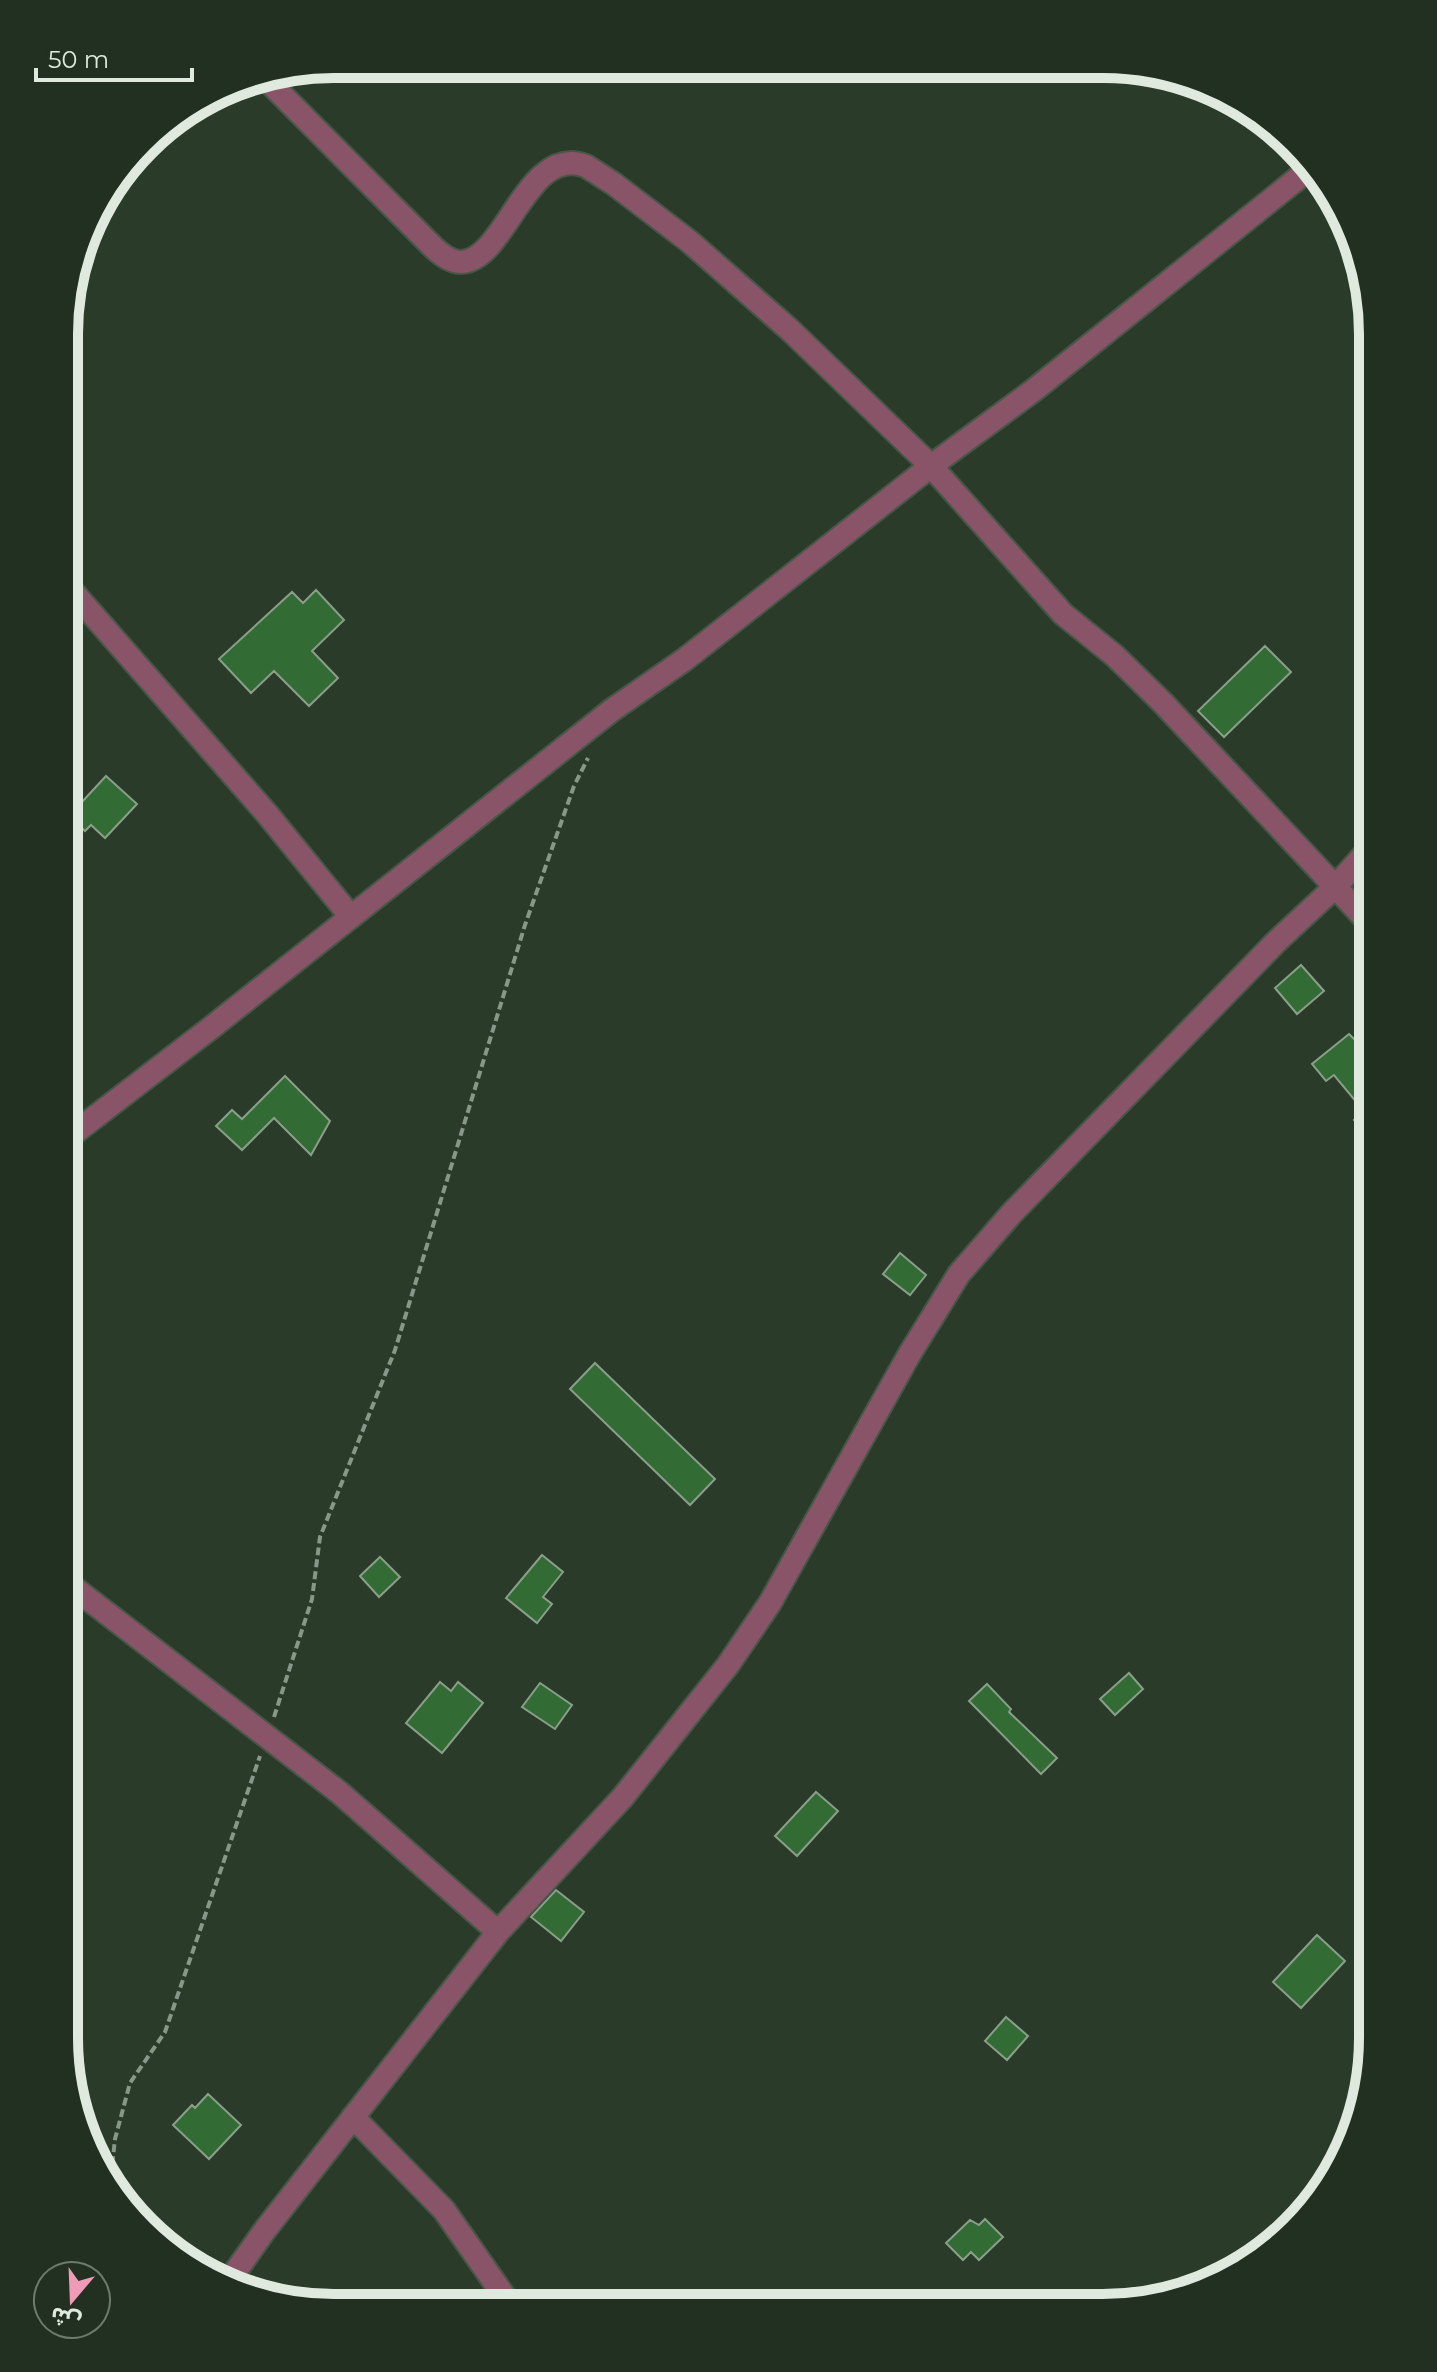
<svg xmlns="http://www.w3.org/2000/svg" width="1437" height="2372" font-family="Montserrat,'Noto Sans Arabic',sans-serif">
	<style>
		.building { fill: #326b34; stroke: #8b9e8a; stroke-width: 2 }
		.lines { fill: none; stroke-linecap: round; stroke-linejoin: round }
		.minor-casing { stroke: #475747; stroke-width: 26 }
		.path { stroke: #899789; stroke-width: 4; stroke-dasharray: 8 4; stroke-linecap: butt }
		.minor { stroke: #895467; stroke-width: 22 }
		.rim { fill: none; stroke: #dfe9de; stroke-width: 10 }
	</style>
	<rect width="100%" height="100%" fill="#2a3b2a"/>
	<!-- building -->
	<path class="building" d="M 316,590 L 344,620 L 312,651 L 338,678 L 309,706 L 274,671 L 251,693 L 219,659 L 292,592 L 303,603 Z
		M 1265,646 L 1291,672 L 1224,737 L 1198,711 Z
		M 106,776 L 137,804 L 105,838 L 91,825 L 85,831 L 69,816 Z
		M 1301,965 L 1324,991 L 1297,1014 L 1275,988 Z
		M 1349,1034 L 1363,1048 L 1373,1040 L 1373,1139 L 1354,1120 L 1363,1110 L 1334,1075 L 1326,1081 L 1312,1064 Z
		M 285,1076 L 330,1121 L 311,1155 L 274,1118 L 242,1150 L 216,1126 L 232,1110 L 242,1119 Z
		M 900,1253 L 926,1275 L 910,1295 L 883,1274 Z
		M 595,1363 L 715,1479 L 690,1505 L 570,1389 Z
		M 542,1555 L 563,1572 L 543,1597 L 552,1604 L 537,1623 L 506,1598 Z
		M 380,1557 L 400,1577 L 379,1597 L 360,1576 Z
		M 1129,1673 L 1143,1689 L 1115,1715 L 1100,1699 Z
		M 440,1682 L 451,1691 L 458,1682 L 483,1703 L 442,1753 L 406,1723 Z
		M 540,1683 L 572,1705 L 555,1729 L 522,1707 Z
		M 987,1684 L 1011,1709 L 1009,1712 L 1057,1758 L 1041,1774 L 969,1701 Z
		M 816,1792 L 838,1811 L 797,1856 L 775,1836 Z
		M 556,1890 L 584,1912 L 561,1941 L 531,1917 Z
		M 1317,1935 L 1345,1961 L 1301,2008 L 1273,1982 Z
		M 1006,2017 L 1028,2036 L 1007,2060 L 985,2041 Z
		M 208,2094 L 241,2125 L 209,2159 L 173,2125 L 192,2105 L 195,2108 Z
		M 985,2219 L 1003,2237 L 979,2260 L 971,2252 L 963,2260 L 946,2243 L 970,2220 L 979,2225 Z"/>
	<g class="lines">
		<defs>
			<path id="minor" d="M 265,78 L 430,244 C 438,252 449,262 461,262 C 506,261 527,143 586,166 L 614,184 L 690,242 L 790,330 L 931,466 L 1063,614 L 1115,656 L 1163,703 L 1373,927
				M 66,584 L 268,815 L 351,917
				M 65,1140 L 212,1027 L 612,710 L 684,660 L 931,466 L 1034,390 L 1307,171
				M 65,1581 L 340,1793 L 498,1932
				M 353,2117 L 444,2210 L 511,2306
				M 231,2278 L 265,2230 L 498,1932 L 623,1797 L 728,1665 L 770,1603 L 909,1355 L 959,1274 L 1012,1213 L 1277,941 L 1335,887 L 1373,845"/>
		</defs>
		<!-- minor casing -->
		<use href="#minor" class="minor-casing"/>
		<!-- path -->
		<path class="path" d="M 274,1717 L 312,1599 L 320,1537 L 395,1350 L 525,925 L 574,786 L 588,758
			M 111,2176 L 115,2139 L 130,2083 L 165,2032 L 260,1756"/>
		<!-- minor -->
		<use href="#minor" class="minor"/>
	</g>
	<!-- crop -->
	<path d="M0 0H1437V2372H0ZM334 78H1103A256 256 0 0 1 1359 334V2038A256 256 0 0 1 1103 2294H334A256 256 0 0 1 78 2038V334A256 256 0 0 1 334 78Z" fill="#213020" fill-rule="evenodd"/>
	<path class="rim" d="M334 78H1103A256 256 0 0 1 1359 334V2038A256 256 0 0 1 1103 2294H334A256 256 0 0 1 78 2038V334A256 256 0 0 1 334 78Z"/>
	<!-- north arrow -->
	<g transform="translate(72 2300) rotate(199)"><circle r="38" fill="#213020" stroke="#6d7a6c" stroke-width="2"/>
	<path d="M0-6L14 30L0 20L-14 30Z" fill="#ef9ab8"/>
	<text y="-12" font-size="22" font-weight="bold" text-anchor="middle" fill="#dfe9de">ش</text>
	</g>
	<!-- scale -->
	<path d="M36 68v12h156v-12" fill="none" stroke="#dfe9de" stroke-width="4"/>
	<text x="48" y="68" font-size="24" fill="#dfe9de" stroke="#213020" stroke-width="6" paint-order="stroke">50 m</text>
</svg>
